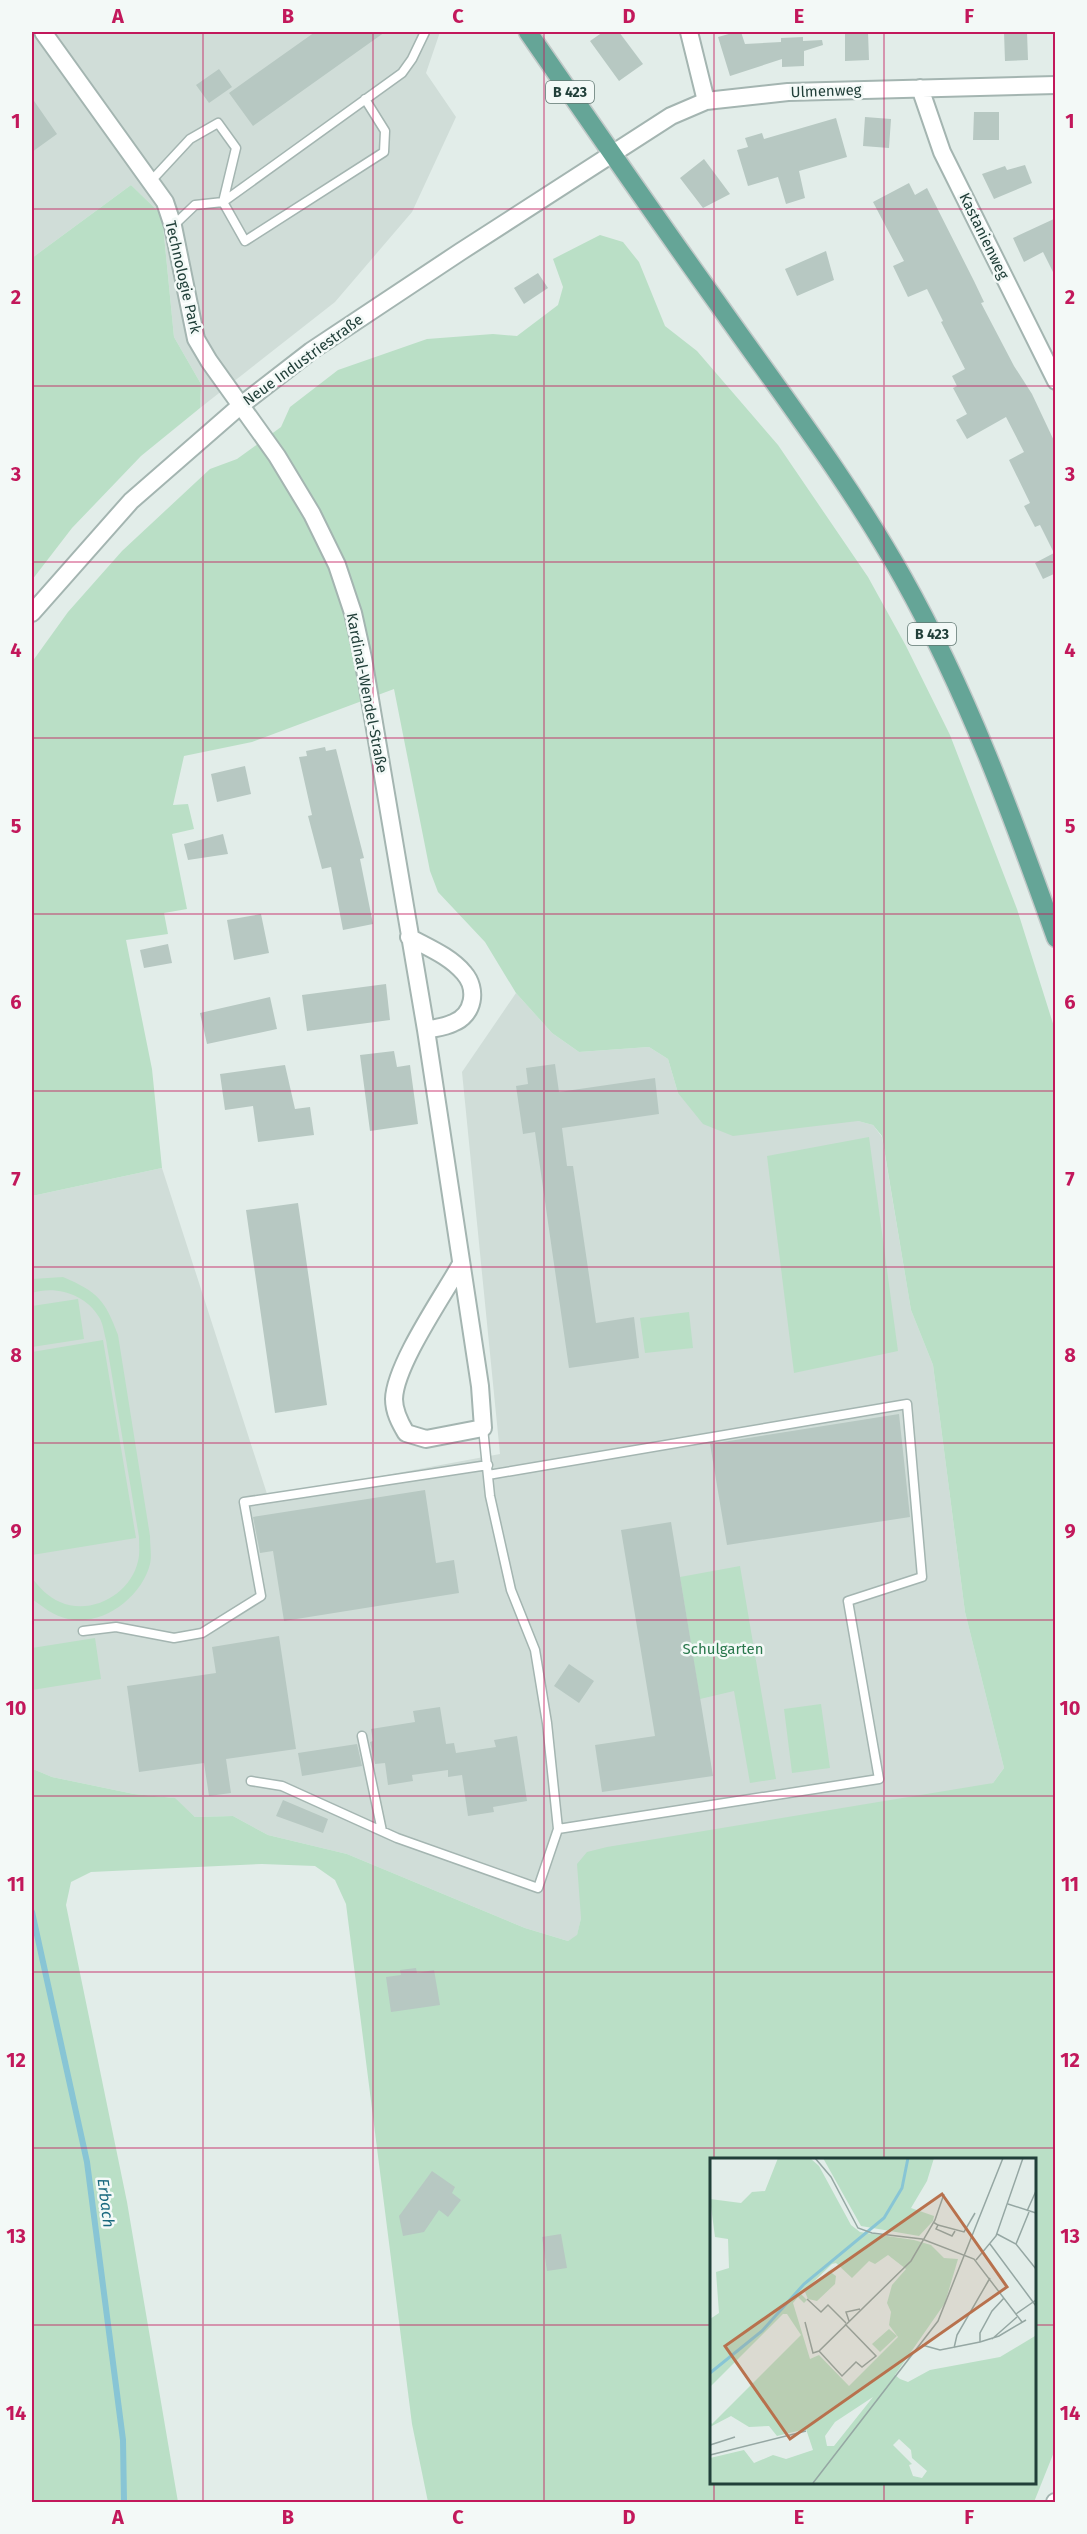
<svg xmlns="http://www.w3.org/2000/svg" width="1087" height="2534" font-family="'Fira Sans',sans-serif">
	<style>
		.built { fill: #d0ddd8 }
		.green { fill: #badfc6; fill-rule: evenodd }
		.lines { fill: none; stroke-linecap: round; stroke-linejoin: round }
		.stream { stroke: #88c5d5; stroke-width: 6 }
		.building { fill: #b7c8c2 }
		.lane-casing { stroke: #a4b5b1; stroke-width: 11 }
		.street-casing { stroke: #a4b5b1; stroke-width: 20 }
		.primary-casing { stroke: #c1c9c8; stroke-width: 21 }
		.lane { stroke: #fff; stroke-width: 8 }
		.street { stroke: #fff; stroke-width: 16 }
		.primary { stroke: #65a597; stroke-width: 18 }
		.grid { fill: none; stroke: #c2185b; stroke-width: 1.5; stroke-opacity: 0.55 }
		.labels { text-anchor: middle; dominant-baseline: central; stroke-width: 5; stroke-linejoin: round; paint-order: stroke }
		.shield { fill: #f3f9f7; stroke: #607772; stroke-width: 1.5 }
		.shield-label { font-size: 14px; font-weight: bold; fill: #213f39 }
		.street-label { font-size: 15px; fill: #213f39; stroke: #f3f9f7 }
		.park-label { font-size: 15px; fill: #29784c; stroke: #f3f9f7 }
		.water-label { font-size: 16px; font-style: italic; fill: #18687e; stroke: #f3f9f7 }
		.inset-river { fill: none; stroke: #88c5d5; stroke-width: 3 }
		.inset-road { fill: none; stroke: #95a7a3; stroke-width: 1.5 }
		.view { fill: #b8714d; fill-opacity: 0.15; stroke: #b8714d; stroke-width: 3 }
		.inset-edge { fill: none; stroke: #213f39; stroke-width: 3 }
		.neatline { fill: none; stroke: #c2185b; stroke-width: 2 }
		.grid-label { font-size: 20px; text-anchor: middle; font-weight: bold; fill: #c2185b }
	</style>
	<rect width="100%" height="100%" fill="#e2ede9"/>
	<!-- built -->
	<path class="built" d="M 32,32 L 440,32 L 426,73 L 456,117 L 412,212 L 335,302 L 200,408 L 201,384 L 174,337 L 162,215 L 131,185 L 32,258 Z
		M 516,993 L 552,1033 L 579,1052 L 649,1047 L 668,1059 L 678,1093 L 858,1121 L 873,1125 L 882,1137 L 911,1310 L 933,1365 L 965,1612 L 1004,1768 L 993,1783 L 581,1918 L 577,1936 L 568,1941 L 525,1928 L 347,1854 L 268,1835 L 233,1816 L 195,1817 L 174,1798 L 134,1794 L 52,1777 L 33,1769 L 32,1765 L 32,1196 L 162,1168 L 268,1497 L 500,1454 L 462,1072 Z"/>
	<!-- green -->
	<path class="green" d="M 131,185 L 162,215 L 174,337 L 201,384 L 200,408 L 141,456 L 72,528 L 32,580 L 32,258 Z
		M 600,235 L 623,242 L 639,262 L 665,326 L 697,351 L 778,445 L 868,577 L 906,646 L 950,735 L 1017,909 L 1055,1030 L 1056,2447 L 1034,2502 L 428,2502 L 412,2424 L 346,1904 L 335,1880 L 315,1866 L 262,1864 L 91,1872 L 71,1882 L 66,1905 L 127,2202 L 178,2502 L 32,2502 L 32,1765 L 33,1769 L 52,1777 L 134,1794 L 175,1798 L 195,1817 L 233,1816 L 268,1835 L 347,1854 L 525,1928 L 568,1941 L 577,1935 L 581,1918 L 577,1864 L 587,1852 L 607,1847 L 993,1783 L 1004,1768 L 965,1612 L 933,1365 L 911,1310 L 882,1136 L 873,1125 L 858,1121 L 733,1136 L 703,1124 L 678,1093 L 668,1059 L 649,1047 L 579,1052 L 552,1033 L 516,993 L 485,942 L 438,892 L 430,871 L 394,689 L 252,742 L 184,756 L 173,805 L 188,804 L 194,829 L 172,834 L 187,909 L 164,913 L 168,934 L 126,940 L 152,1069 L 162,1168 L 32,1196 L 32,662 L 68,612 L 122,551 L 210,469 L 237,459 L 281,427 L 290,407 L 338,370 L 427,339 L 493,334 L 517,336 L 558,305 L 563,287 L 553,259 ZM 712,2159 L 1034,2159 L 1034,2482 L 712,2482 Z
		M 869,1137 L 898,1351 L 794,1373 L 767,1156 Z
		M 63,1277 C 98,1292 105,1300 118,1335 L 150,1536 C 150,1545 152,1556 150,1564 C 142,1597 102,1627 68,1619 C 54,1616 43,1607 32,1599 L 32,1578 C 40,1588 48,1597 60,1602 C 91,1616 131,1594 138,1561 C 140,1554 139,1545 139,1537 L 106,1340 C 104,1333 103,1323 99,1317 C 86,1294 55,1285 32,1293 L 32,1279 Z
		M 78,1299 L 84,1339 L 32,1347 L 32,1306 Z
		M 689,1312 L 693,1348 L 645,1353 L 640,1318 Z
		M 103,1340 L 136,1538 L 32,1555 L 32,1352 Z
		M 740,1566 L 776,1779 L 750,1783 L 734,1691 L 700,1699 L 680,1577 Z
		M 95,1638 L 101,1679 L 32,1690 L 32,1648 Z
		M 821,1704 L 830,1768 L 792,1773 L 784,1709 Z"/>
	<g class="lines">
		<!-- stream -->
		<path class="stream" d="M 32,1912 L 87,2162 L 123,2440 L 124,2502"/>
	</g>
	<!-- building -->
	<path class="building" d="M 315,32 L 385,32 L 253,126 L 229,93 Z
		M 603,32 L 619,32 L 643,64 L 619,81 L 590,41 Z
		M 736,32 L 741,32 L 745,44 L 781,42 L 781,38 L 803,37 L 803,41 L 822,40 L 823,45 L 804,51 L 804,66 L 782,67 L 782,59 L 730,76 L 718,37 Z
		M 845,32 L 868,32 L 869,60 L 845,61 Z
		M 1004,32 L 1027,32 L 1028,60 L 1005,61 Z
		M 219,69 L 232,87 L 209,103 L 196,85 Z
		M 32,98 L 57,134 L 32,152 Z
		M 974,112 L 999,112 L 999,140 L 973,140 Z
		M 865,117 L 891,119 L 889,148 L 863,146 Z
		M 836,118 L 847,157 L 799,171 L 805,198 L 786,204 L 778,177 L 748,186 L 737,150 L 748,147 L 745,138 L 762,133 L 764,139 Z
		M 704,159 L 730,194 L 703,208 L 680,178 Z
		M 1025,165 L 1032,183 L 994,199 L 982,174 L 1005,166 L 1007,170 Z
		M 909,183 L 915,195 L 927,188 L 974,281 L 984,302 L 981,303 L 1014,366 L 1032,394 L 1056,445 L 1056,573 L 1043,579 L 1035,563 L 1054,553 L 1040,525 L 1035,527 L 1024,506 L 1030,503 L 1009,460 L 1024,452 L 1006,417 L 967,439 L 956,420 L 967,414 L 953,388 L 957,386 L 952,376 L 965,369 L 941,322 L 943,321 L 927,289 L 908,297 L 893,266 L 904,261 L 873,202 Z
		M 1056,218 L 1056,278 L 1043,252 L 1024,262 L 1013,238 Z
		M 826,251 L 834,280 L 797,296 L 785,269 Z
		M 538,273 L 548,288 L 524,304 L 514,288 Z
		M 325,747 L 326,751 L 336,749 L 364,858 L 360,859 L 373,924 L 343,930 L 331,867 L 322,869 L 308,816 L 312,815 L 299,757 L 307,756 L 306,751 Z
		M 245,766 L 251,794 L 217,802 L 211,774 Z
		M 223,834 L 228,854 L 188,860 L 184,844 Z
		M 261,914 L 269,953 L 234,960 L 227,920 Z
		M 168,944 L 172,963 L 144,968 L 140,950 Z
		M 386,984 L 390,1020 L 307,1031 L 302,995 Z
		M 270,997 L 277,1029 L 207,1044 L 200,1013 Z
		M 394,1051 L 397,1067 L 410,1065 L 418,1124 L 370,1131 L 360,1055 Z
		M 555,1064 L 559,1092 L 655,1078 L 659,1114 L 562,1128 L 567,1166 L 573,1166 L 596,1323 L 634,1317 L 639,1358 L 569,1368 L 535,1132 L 523,1134 L 516,1086 L 528,1084 L 526,1068 Z
		M 285,1065 L 295,1109 L 310,1107 L 314,1135 L 258,1142 L 253,1106 L 225,1110 L 220,1074 Z
		M 298,1203 L 327,1405 L 275,1413 L 246,1210 Z
		M 899,1414 L 910,1517 L 727,1545 L 710,1444 Z
		M 425,1490 L 436,1563 L 454,1560 L 459,1593 L 284,1621 L 273,1551 L 260,1553 L 253,1517 Z
		M 671,1522 L 713,1776 L 602,1792 L 595,1745 L 655,1736 L 621,1530 Z
		M 279,1636 L 296,1749 L 226,1759 L 231,1793 L 209,1796 L 204,1763 L 139,1772 L 127,1686 L 216,1673 L 212,1647 Z
		M 569,1664 L 594,1681 L 579,1703 L 554,1686 Z
		M 440,1707 L 446,1744 L 454,1743 L 456,1753 L 496,1747 L 494,1740 L 517,1736 L 527,1801 L 493,1807 L 494,1812 L 468,1816 L 462,1775 L 448,1777 L 448,1770 L 412,1775 L 413,1781 L 388,1785 L 385,1763 L 375,1764 L 370,1742 L 373,1741 L 371,1729 L 415,1722 L 413,1711 Z
		M 357,1744 L 362,1766 L 302,1776 L 298,1753 Z
		M 283,1800 L 328,1819 L 323,1833 L 276,1816 Z
		M 416,1968 L 417,1973 L 434,1970 L 440,2005 L 391,2012 L 386,1977 L 401,1975 L 400,1970 Z
		M 432,2171 L 455,2187 L 452,2193 L 461,2200 L 448,2217 L 439,2210 L 424,2232 L 403,2236 L 399,2216 Z
		M 561,2234 L 567,2268 L 547,2271 L 542,2237 Z"/>
	<g class="lines">
		<defs>
			<path id="lane" d="M 151,181 L 190,139 L 218,123 L 236,148 L 223,202
				M 223,202 L 402,73 L 412,59 L 425,32
				M 173,226 L 195,205 L 223,202 L 245,241 L 384,152 L 385,131 L 365,99
				M 488,1475 L 907,1404 L 922,1577 L 848,1601 L 879,1779 L 558,1829
				M 83,1631 L 116,1627 L 174,1638 L 202,1633 L 261,1596 L 244,1502 L 488,1465
				M 362,1736 L 382,1831
				M 251,1781 L 282,1786 L 397,1838 L 538,1888 L 558,1829 L 547,1723 L 535,1650 L 511,1590 L 490,1496 L 483,1428"/>
			<path id="street" d="M 43,32 L 165,202 L 173,226 L 196,339 L 209,361 L 277,456 L 312,514 L 337,565 L 353,613 L 363,658 L 426,1030 L 480,1386 L 483,1428 L 426,1439 L 406,1433 C 400,1423 394,1412 394,1399 C 395,1365 443,1296 461,1264
				M 689,32 L 706,101
				M 920,88 L 942,152 L 1056,381
				M 32,613 L 131,501 L 240,406 L 311,351 L 460,252 L 671,116 L 706,101 L 788,92 L 1056,85
				M 409,937 C 427,947 450,956 464,973 C 478,989 474,1015 453,1023 C 445,1027 434,1028 426,1030
				M 1055,2502 L 1056,2502"/>
			<path id="primary" d="M 528,32 C 590,122 652,212 716,301 C 780,392 848,480 903,578 C 967,692 1012,815 1056,938"/>
		</defs>
		<!-- lane casing -->
		<use href="#lane" class="lane-casing"/>
		<!-- street casing -->
		<use href="#street" class="street-casing"/>
		<!-- primary casing -->
		<use href="#primary" class="primary-casing"/>
		<!-- lane -->
		<use href="#lane" class="lane"/>
		<!-- street -->
		<use href="#street" class="street"/>
		<!-- primary -->
		<use href="#primary" class="primary"/>
	</g>
	<!-- grid -->
	<path class="grid" d="M 203,32 L 203,2502M 373,32 L 373,2502M 544,32 L 544,2502M 714,32 L 714,2159M 884,32 L 884,2159M 32,209 L 1056,209M 32,386 L 1056,386M 32,562 L 1056,562M 32,738 L 1056,738M 32,914 L 1056,914M 32,1091 L 1056,1091M 32,1267 L 1056,1267M 32,1443 L 1056,1443M 32,1620 L 1056,1620M 32,1796 L 1056,1796M 32,1972 L 1056,1972M 32,2148 L 1056,2148M 32,2325 L 712,2325M 1034,2325 L 1056,2325M 714,2482 L 714,2502M 884,2482 L 884,2502"/>
	<g class="labels">
		<!-- shield labels -->
		<g class="shield">
			<rect x="546" y="81" width="48" height="22" rx="4.5"/>
			<rect x="908" y="623" width="48" height="22" rx="4.5"/>
		</g>
		<g class="shield-label">
			<text x="570" y="92">B 423</text>
			<text x="932" y="634">B 423</text>
		</g>
		<!-- street labels -->
		<g class="street-label">
			<text transform="translate(826 91) rotate(-2)">Ulmenweg</text>
			<text transform="translate(984 236) rotate(64)">Kastanienweg</text>
			<text transform="translate(183 277) rotate(77)">Technologie Park</text>
			<text transform="translate(303 360) rotate(-36)">Neue Industriestraße</text>
			<text transform="translate(367 693) rotate(79)">Kardinal-Wendel-Straße</text>
		</g>
		<!-- park labels -->
		<g class="park-label">
			<text x="723" y="1649">Schulgarten</text>
		</g>
		<!-- water labels -->
		<g class="water-label">
			<text transform="translate(106 2203) rotate(83)">Erbach</text>
		</g>
	</g>
	<!-- overview -->
	<g transform="translate(710 2158)">
		<rect width="326" height="326" fill="#e2ede9"/>
		<path d="M 68,0 L 100,0 L 109,8 L 141,67 L 150,74 L 204,82 L 221,87 L 234,100 L 248,101 L 235,145 L 185,217 L 190,221 L 198,224 L 220,212 L 290,199 L 325,178 L 325,325 L 0,325 L 0,300 L 34,292 L 44,305 L 63,297 L 76,301 L 103,292 L 96,271 L 67,278 L 59,268 L 39,269 L 21,258 L 0,269 L 0,263 L 2,266 L 91,177 L 77,156 L 73,156 L 0,229 L 0,161 L 9,155 L 6,114 L 19,110 L 18,81 L 5,79 L 0,41 L 31,45 L 42,34 L 55,33 ZM 178,97 L 196,111 L 182,127 L 177,145 L 181,154 L 179,167 L 188,179 L 139,228 L 109,197 L 100,201 L 83,145 L 88,139 L 94,145 L 97,142 L 91,136 L 122,106 L 126,105 L 142,120 L 159,103 L 165,106 ZM 163,239 L 124,288 L 117,288 L 115,278 L 125,264 ZM 189,281 L 201,292 L 202,300 L 217,313 L 212,320 L 203,318 L 199,307 L 202,306 L 183,287 ZM 113,0 L 224,0 L 217,23 L 201,50 L 224,58 L 223,63 L 209,78 L 151,68 ZM 124,108 L 119,113 L 126,118 L 125,126 L 107,143 L 98,141 L 95,134 ZM 179,171 L 187,178 L 170,194 L 162,186 Z" fill="#badfc6" fill-rule="evenodd"/>
		<path class="inset-river" d="M 0,215 L 52,173 L 94,126 L 174,60 L 192,30 L 198,0"/>
		<path class="inset-road" d="M 105,0 L 121,19 L 148,70 L 162,75 L 212,81 L 264,101 L 312,164M 298,46 L 326,55M 317,53 L 326,33M 223,64 L 228,67 L 226,71 L 242,78 L 245,73M 228,67 L 254,74 L 265,55M 287,76 L 306,86 L 326,111M 280,86 L 326,148M 306,86 L 319,54M 266,102 L 286,78 L 313,0M 97,141 L 111,154 L 118,147 L 136,165M 306,156 L 326,142M 139,163 L 136,154 L 150,151M 95,164 L 103,195 L 109,193 L 201,103 L 225,62 L 234,36M 282,181 L 307,159M 270,184 L 270,175 L 282,153 L 294,140M 212,187 L 230,192 L 270,184 L 289,178 L 316,162M 244,190 L 247,177 L 280,120M 109,193 L 132,218 L 146,204 L 152,209 L 166,198 L 135,166M 0,287 L 25,279M 0,297 L 96,273M 103,325 L 228,163 L 293,0"/>
		<path class="view" d="M 232,36 L 297,129 L 80,281 L 15,188 Z"/>
		<rect width="326" height="326" class="inset-edge"/>
	</g>
	<!-- border -->
	<rect width="1087" height="2534" fill="none" stroke="#f3f9f7" stroke-width="66"/>
	<rect x="33" y="33" width="1021" height="2468" class="neatline"/>
	<g class="grid-label">
		<text x="118" y="23">A</text>
		<text x="288" y="23">B</text>
		<text x="458" y="23">C</text>
		<text x="629" y="23">D</text>
		<text x="799" y="23">E</text>
		<text x="969" y="23">F</text>
		<text x="16" y="128">1</text>
		<text x="1070" y="128">1</text>
		<text x="16" y="304">2</text>
		<text x="1070" y="304">2</text>
		<text x="16" y="481">3</text>
		<text x="1070" y="481">3</text>
		<text x="16" y="657">4</text>
		<text x="1070" y="657">4</text>
		<text x="16" y="833">5</text>
		<text x="1070" y="833">5</text>
		<text x="16" y="1009">6</text>
		<text x="1070" y="1009">6</text>
		<text x="16" y="1186">7</text>
		<text x="1070" y="1186">7</text>
		<text x="16" y="1362">8</text>
		<text x="1070" y="1362">8</text>
		<text x="16" y="1538">9</text>
		<text x="1070" y="1538">9</text>
		<text x="16" y="1715">10</text>
		<text x="1070" y="1715">10</text>
		<text x="16" y="1891">11</text>
		<text x="1070" y="1891">11</text>
		<text x="16" y="2067">12</text>
		<text x="1070" y="2067">12</text>
		<text x="16" y="2243">13</text>
		<text x="1070" y="2243">13</text>
		<text x="16" y="2420">14</text>
		<text x="1070" y="2420">14</text>
		<text x="118" y="2524">A</text>
		<text x="288" y="2524">B</text>
		<text x="458" y="2524">C</text>
		<text x="629" y="2524">D</text>
		<text x="799" y="2524">E</text>
		<text x="969" y="2524">F</text>
	</g>
</svg>
